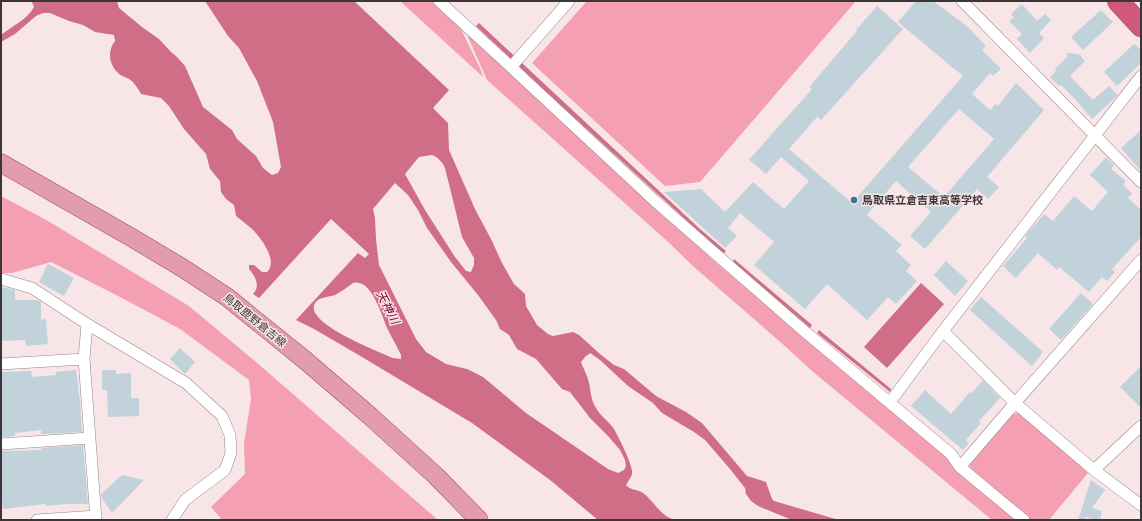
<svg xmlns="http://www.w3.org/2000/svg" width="1142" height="521" font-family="Quicksand,'Noto Sans JP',sans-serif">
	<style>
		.green { fill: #f59fb3 }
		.water { fill: #d06e88; fill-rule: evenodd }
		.building { fill: #c2d2da; fill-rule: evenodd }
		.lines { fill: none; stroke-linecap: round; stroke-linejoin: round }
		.street-casing { stroke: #968689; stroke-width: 12 }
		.primary-casing { stroke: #9d4c64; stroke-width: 19 }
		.highway-casing { stroke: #9d4c64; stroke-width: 22 }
		.street { stroke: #fff; stroke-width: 11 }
		.primary { stroke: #e39bb0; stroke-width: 18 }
		.highway { stroke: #d0587c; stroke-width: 21 }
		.poi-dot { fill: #3c758e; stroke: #f7e5e8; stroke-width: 1.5 }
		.labels { text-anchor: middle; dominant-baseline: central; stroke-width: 3; stroke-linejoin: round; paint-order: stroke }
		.poi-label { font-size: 11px; font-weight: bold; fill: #3d3637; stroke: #f7e5e8; text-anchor: start }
		.street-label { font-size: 11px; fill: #3d3637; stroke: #f7e5e8 }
		.water-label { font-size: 12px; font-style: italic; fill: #80003a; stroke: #f7e5e8 }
	</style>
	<rect width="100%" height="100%" fill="#f7e5e8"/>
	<!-- green -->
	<path class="green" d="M 400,1 L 431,1 L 460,27 L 480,68 L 483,77 Z
		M 587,1 L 856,1 L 700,182 L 665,186 L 532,63 Z
		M 469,36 L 713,260 L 803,337 L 939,450 L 1018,520 L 992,520 L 812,371 L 786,347 L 694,267 L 666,240 L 487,80 L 468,37 Z
		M 1,196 L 48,221 L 189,306 L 256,362 L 438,520 L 222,520 L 211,507 L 245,474 L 244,444 L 251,399 L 249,380 L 180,329 L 120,297 L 51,262 L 12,273 L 1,273 Z
		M 1021,412 L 1061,447 L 1088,473 L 1049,520 L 1027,520 L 970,471 L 970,462 L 1013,414 Z"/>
	<!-- water -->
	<path class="water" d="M 30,1 L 117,1 L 119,8 L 142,27 L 159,39 L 172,53 L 176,56 L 185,66 L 203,107 L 232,130 L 237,139 L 256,156 L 263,168 L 272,175 L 278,173 L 281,167 L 273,122 L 257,81 L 239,48 L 228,36 L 205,1 L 354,1 L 449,90 L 433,108 L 448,123 L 449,150 L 475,209 L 492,241 L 501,261 L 514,284 L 525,294 L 526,306 L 537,325 L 548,334 L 553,336 L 573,332 L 579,335 L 600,354 L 614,365 L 624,369 L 656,396 L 686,412 L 702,423 L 747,476 L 766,482 L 772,499 L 774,501 L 839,520 L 792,520 L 758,506 L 751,501 L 746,494 L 745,488 L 730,469 L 705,440 L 694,432 L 662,413 L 653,403 L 628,386 L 600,360 L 590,353 L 585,357 L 581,362 C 583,368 586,373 588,379 C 591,389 590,399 596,408 C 600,416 609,421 614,429 C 618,436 634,467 632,474 C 631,478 628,481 626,485 C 631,491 638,489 643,493 C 656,503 659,515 675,520 L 598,520 L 550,480 L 472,423 L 362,357 L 314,329 L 296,320 L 358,253 L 365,258 L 369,254 L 331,219 L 259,298 L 253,294 C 261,286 255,276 249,269 L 249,265 L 254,265 L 262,272 L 267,272 C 279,261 260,236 251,228 C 246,224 241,220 236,216 L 234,205 L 226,199 L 221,192 L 220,181 L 210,169 L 206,154 L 184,129 L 169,106 L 161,98 L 141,94 C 138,89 135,83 129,79 C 126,77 121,76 118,73 C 109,64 107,51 115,41 L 114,35 L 95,32 L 83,25 L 69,21 L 50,13 L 43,13 L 36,16 L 15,34 L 1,42 L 1,35 C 12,26 27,20 34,7 L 32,2 ZM 432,155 C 437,156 443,163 445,168 L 462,237 L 474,258 L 474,265 L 471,272 L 466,271 L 455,257 L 425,210 L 405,174 L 419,157 ZM 395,183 L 408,195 L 418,210 L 427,228 L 451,262 L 478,295 L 496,320 L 500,329 L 509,335 L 517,349 L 536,359 L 562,389 L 570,392 L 590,418 L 608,436 L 620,450 L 625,460 L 626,466 L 624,470 L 618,473 L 608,469 L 526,413 L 483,377 L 467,369 L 446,364 L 426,352 L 416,339 L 379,265 L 376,239 L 375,218 L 373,209 ZM 353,283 C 372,278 382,317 388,330 C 392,338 397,346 401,355 L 401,359 L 393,358 C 380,352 303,323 315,303 C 319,297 329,297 335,295 C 341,292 347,287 353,283 Z
		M 479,23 L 700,229 L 726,251 L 723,254 L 541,87 L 476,26 Z
		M 734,259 L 812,325 L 810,328 L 733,262 Z
		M 921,283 L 944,304 L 887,368 L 864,347 Z
		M 819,330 L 891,389 L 890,392 L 817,333 Z"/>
	<!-- building -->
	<path class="building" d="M 916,1 L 933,1 L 968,27 L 986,46 L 982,50 L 1001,69 L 993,76 L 990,73 L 972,94 L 990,110 L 996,104 L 998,106 L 1016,83 L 1044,110 L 987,177 L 999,187 L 988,199 L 977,189 L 925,249 L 910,236 L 931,212 L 896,181 L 867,215 L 902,245 L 896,251 L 911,265 L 906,271 L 917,281 L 896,304 L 888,297 L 867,320 L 827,284 L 805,309 L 754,265 L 774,242 L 740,213 L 728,228 L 737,236 L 725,248 L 664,192 L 701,189 L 725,212 L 753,182 L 784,209 L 809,181 L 781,157 L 766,174 L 749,160 L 812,89 L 809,87 L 857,31 L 856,30 L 877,6 L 903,29 L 821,120 L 817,117 L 789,149 L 852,203 L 963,76 L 898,22 ZM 959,109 L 994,139 L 944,197 L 908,167 Z
		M 1022,4 L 1037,21 L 1045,14 L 1051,20 L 1039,33 L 1044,38 L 1030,53 L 1017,39 L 1022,34 L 1009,21 L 1014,18 L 1011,14 Z
		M 1101,10 L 1113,22 L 1083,50 L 1071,37 Z
		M 1134,44 L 1141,50 L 1141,63 L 1117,86 L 1104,72 Z
		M 1067,53 L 1079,54 L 1085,61 L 1070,76 L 1093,100 L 1109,86 L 1118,95 L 1092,119 L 1075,99 L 1061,85 L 1059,86 L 1050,77 L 1056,71 L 1055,69 L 1067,57 Z
		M 1141,130 L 1141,171 L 1121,148 Z
		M 1106,157 L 1114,165 L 1111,169 L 1126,181 L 1123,185 L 1132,193 L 1128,198 L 1141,210 L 1141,237 L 1112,269 L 1115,272 L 1107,281 L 1102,277 L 1089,292 L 1059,267 L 1057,270 L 1038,253 L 1016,278 L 1003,266 L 1027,238 L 1025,236 L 1044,214 L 1053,221 L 1074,196 L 1092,211 L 1108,192 L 1090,175 Z
		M 946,261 L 968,281 L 955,296 L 934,275 Z
		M 48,264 L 74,278 L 64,296 L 39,282 Z
		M 1,287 L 15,290 L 15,300 L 37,300 L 41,302 L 41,320 L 46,319 L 48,344 L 26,346 L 25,340 L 2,341 Z
		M 1081,293 L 1093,304 L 1061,340 L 1049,329 Z
		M 981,297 L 1043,352 L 1032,366 L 970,310 Z
		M 180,348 L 195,362 L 185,374 L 170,359 Z
		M 1141,366 L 1141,408 L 1120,387 Z
		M 76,370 L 80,401 L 82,432 L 41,434 L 41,430 L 15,433 L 15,436 L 1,437 L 1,372 L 31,371 L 32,377 L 56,375 L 56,372 Z
		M 102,370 L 116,370 L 116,374 L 131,373 L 131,398 L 139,398 L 139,416 L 108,417 L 107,390 L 102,390 Z
		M 983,380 L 1000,398 L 979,421 L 981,423 L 966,440 L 969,443 L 963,450 L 911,406 L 925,390 L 951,414 L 970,392 L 972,393 Z
		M 83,445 L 88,504 L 67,504 L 46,506 L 45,504 L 3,509 L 1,493 L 1,451 L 41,450 L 41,448 Z
		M 122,475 L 144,480 L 112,513 L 101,497 L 101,494 Z
		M 1091,480 L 1105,490 L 1092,508 L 1102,511 L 1100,520 L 1094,520 L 1086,517 L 1084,520 L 1078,520 Z"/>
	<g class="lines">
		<defs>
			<path id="street" d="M 439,1 L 511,67 L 655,201 L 803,330 L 951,454 L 960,467 L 1024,520
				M 962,1 L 1141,182
				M 511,67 L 569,1
				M 1,279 L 32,288 L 87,324 L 186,383 L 222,416 L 230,435 L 231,453 L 225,470 L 185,500 L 172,520
				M 87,324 L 84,359 L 96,520
				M 943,331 L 1015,403 L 1094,470 L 1141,505
				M 1,364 L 84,359
				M 890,402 L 943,331 L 1141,76
				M 1,444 L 90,438
				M 960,467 L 1015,403 L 1141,260
				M 1094,470 L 1141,426
				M 37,520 L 96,516"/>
			<path id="primary" d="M 1,163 L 129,236 L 181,267 L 227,297 L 306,361 L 370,416 L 436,476 L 479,520"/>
			<path id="highway" d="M 1118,1 L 1141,26"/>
		</defs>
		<!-- street casing -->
		<use href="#street" class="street-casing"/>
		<!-- primary casing -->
		<use href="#primary" class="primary-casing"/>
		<!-- highway casing -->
		<use href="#highway" class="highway-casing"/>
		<!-- street -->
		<use href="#street" class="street"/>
		<!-- primary -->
		<use href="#primary" class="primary"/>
		<!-- highway -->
		<use href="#highway" class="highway"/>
	</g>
	<!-- markers -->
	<circle class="poi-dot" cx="854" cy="200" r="4"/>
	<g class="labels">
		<!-- poi labels -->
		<g class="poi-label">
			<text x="862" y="200">鳥取県立倉吉東高等学校</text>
		</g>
		<!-- street labels -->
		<g class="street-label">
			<text transform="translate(255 320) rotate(39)">鳥取鹿野倉吉線</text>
		</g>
		<!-- water labels -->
		<g class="water-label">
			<text transform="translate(388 307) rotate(63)">天神川</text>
		</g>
	</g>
	<!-- border -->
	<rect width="1142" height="521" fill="none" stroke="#3d3637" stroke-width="4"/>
</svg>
